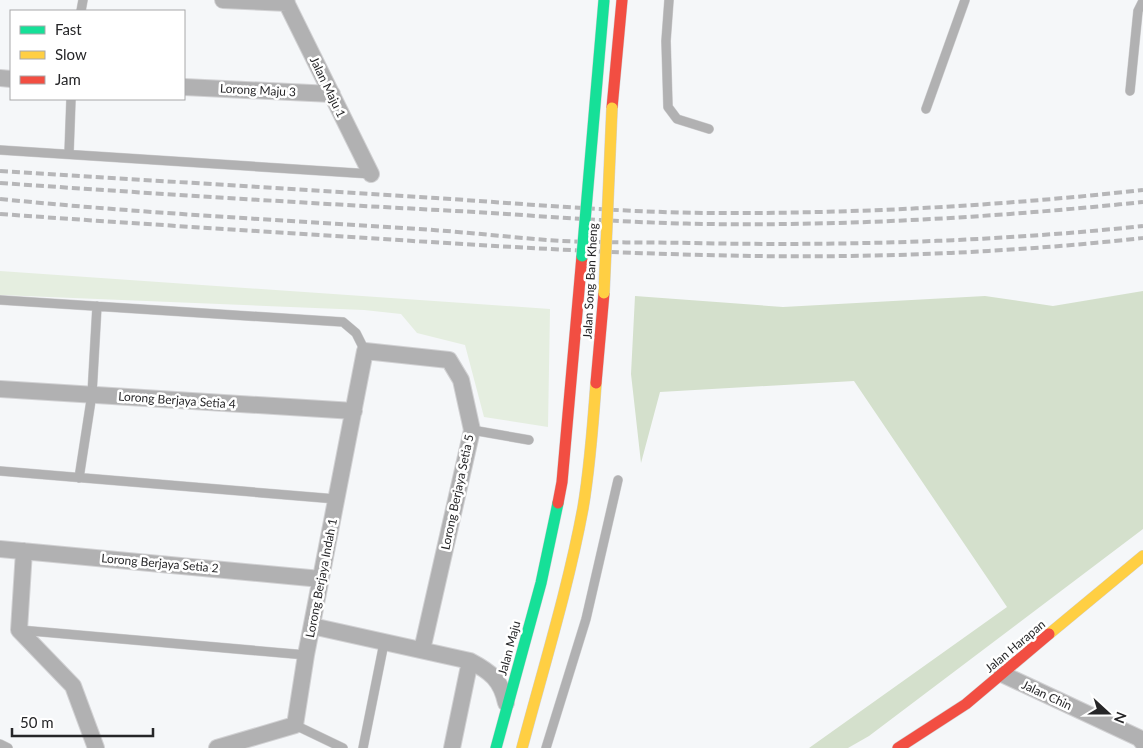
<svg xmlns="http://www.w3.org/2000/svg" width="1143" height="748" font-family="Lato,sans-serif">
	<style>
		.green { fill: #e5eee0 }
		.forest { fill: #d4e0cc }
		.lines { fill: none; stroke-linecap: round; stroke-linejoin: round }
		.lane-casing { stroke: #d1d1d3; stroke-width: 10 }
		.street-casing { stroke: #d1d1d3; stroke-width: 18 }
		.fast-casing { stroke: #d1d1d3; stroke-width: 12 }
		.slow-casing { stroke: #d1d1d3; stroke-width: 12 }
		.jam-casing { stroke: #d1d1d3; stroke-width: 12 }
		.lane { stroke: #b1b1b2; stroke-width: 9 }
		.street { stroke: #b1b1b2; stroke-width: 16 }
		.fast { stroke: #16e098; stroke-width: 11 }
		.slow { stroke: #ffcf43; stroke-width: 11 }
		.jam { stroke: #f24e42; stroke-width: 11 }
		.rail { stroke: #b6b6b8; stroke-width: 4; stroke-dasharray: 8 4; stroke-linecap: butt }
		.fast-bridge-casing { stroke: #d1d1d3; stroke-width: 12; stroke-linecap: butt }
		.slow-bridge-casing { stroke: #d1d1d3; stroke-width: 12; stroke-linecap: butt }
		.fast-bridge { stroke: #16e098; stroke-width: 11 }
		.slow-bridge { stroke: #ffcf43; stroke-width: 11 }
		.labels { text-anchor: middle; dominant-baseline: central; stroke-width: 5; stroke-linejoin: round; paint-order: stroke }
		.street-label { font-size: 12px; fill: #262628; stroke: #fff }
	</style>
	<rect width="100%" height="100%" fill="#f5f7f9"/>
	<!-- green -->
	<path class="green" d="M 0,271 L 550,309 L 548,427 L 484,417 L 465,345 L 417,333 L 401,314 L 364,310 L 0,295 Z"/>
	<!-- forest -->
	<path class="forest" d="M 1143,291 L 1143,529 L 869,736 L 848,748 L 809,748 L 1007,607 L 854,381 L 660,392 L 641,463 L 631,374 L 635,296 L 783,307 L 985,296 L 1053,306 Z"/>
	<g class="lines">
		<defs>
			<path id="lane" d="M 669,0 L 666,41 L 668,107 L 677,119 L 709,129
				M 81,11 L 83,0
				M 1130,91 L 1138,11 L 1143,1
				M 926,109 L 965,0
				M 0,150 L 371,174
				M 69,153 L 71,99
				M 0,300 L 343,322 L 356,333 L 365,351
				M 472,430 L 529,440
				M 0,471 L 336,499
				M 79,478 L 92,394 L 97,306
				M 20,630 L 306,655
				M 295,725 L 343,748
				M 0,744 L 8,748
				M 363,748 L 384,643
				M 546,748 L 586,619 L 618,480"/>
			<path id="street" d="M 223,0 L 287,3
				M 285,0 L 371,174
				M 0,78 L 11,79
				M 184,87 L 332,94
				M 0,389 L 354,411
				M 0,549 L 321,579
				M 24,551 L 19,630 L 73,686 L 96,748
				M 312,626 L 470,661 C 491,672 501,680 506,703
				M 1002,674 L 1139,738 L 1143,743
				M 217,748 L 295,725 L 306,655 L 365,351 L 449,360 L 461,380 L 472,430 L 422,650
				M 452,748 L 470,661"/>
			<path id="fast" d="M 496,748 L 541,583 L 558,503"/>
			<path id="slow" d="M 1049,634 L 1143,556
				M 522,748 C 543,669 568,589 583,508 C 590,467 593,425 596,383"/>
			<path id="jam" d="M 612,108 L 622,0
				M 596,383 L 604,293
				M 558,503 L 562,482 L 582,256
				M 898,748 L 966,704 L 1049,634"/>
		</defs>
		<!-- lane casing -->
		<use href="#lane" class="lane-casing"/>
		<!-- street casing -->
		<use href="#street" class="street-casing"/>
		<!-- fast casing -->
		<use href="#fast" class="fast-casing"/>
		<!-- slow casing -->
		<use href="#slow" class="slow-casing"/>
		<!-- jam casing -->
		<use href="#jam" class="jam-casing"/>
		<!-- lane -->
		<use href="#lane" class="lane"/>
		<!-- street -->
		<use href="#street" class="street"/>
		<!-- fast -->
		<use href="#fast" class="fast"/>
		<!-- slow -->
		<use href="#slow" class="slow"/>
		<!-- jam -->
		<use href="#jam" class="jam"/>
		<!-- rail -->
		<path class="rail" d="M 0,171 C 145,180 291,189 436,198 C 526,204 616,212 707,213 C 852,214 999,206 1143,190
			M 0,183 C 159,194 318,204 477,212 C 553,217 630,223 707,224 C 852,226 998,217 1143,202
			M 0,199 C 139,213 279,220 419,229 C 467,232 515,238 562,241 C 604,243 647,242 689,243 C 841,246 992,242 1143,226
			M 0,214 C 138,224 276,232 413,241 C 511,247 609,253 706,255 C 852,259 998,254 1143,238"/>
		<defs>
			<path id="fast-bridge" d="M 582,256 L 604,0"/>
			<path id="slow-bridge" d="M 604,293 L 612,108"/>
		</defs>
		<!-- fast-bridge casing -->
		<use href="#fast-bridge" class="fast-bridge-casing"/>
		<!-- slow-bridge casing -->
		<use href="#slow-bridge" class="slow-bridge-casing"/>
		<!-- fast-bridge -->
		<use href="#fast-bridge" class="fast-bridge"/>
		<!-- slow-bridge -->
		<use href="#slow-bridge" class="slow-bridge"/>
	</g>
	<g class="labels">
		<!-- street labels -->
		<g class="street-label">
			<text transform="translate(328 87) rotate(64)">Jalan Maju 1</text>
			<text transform="translate(258 90) rotate(3)">Lorong Maju 3</text>
			<text transform="translate(590 281) rotate(-87)">Jalan Song Ban Kheng</text>
			<text transform="translate(177 400) rotate(4)">Lorong Berjaya Setia 4</text>
			<text transform="translate(457 492) rotate(-78)">Lorong Berjaya Setia 5</text>
			<text transform="translate(160 563) rotate(5)">Lorong Berjaya Setia 2</text>
			<text transform="translate(321 578) rotate(-79)">Lorong Berjaya Indah 1</text>
			<text transform="translate(1015 646) rotate(-40)">Jalan Harapan</text>
			<text transform="translate(509 648) rotate(-75)">Jalan Maju</text>
			<text transform="translate(1047 695) rotate(25)">Jalan Chin</text>
		</g>
	</g>
	<!-- legend -->
	<rect x="10" y="10" width="175" height="90" fill="#ffffff" stroke="#a8a8a9"/>
	<rect x="20" y="26" width="25" height="8" fill="#16e098" stroke="#a8a8a9"/>
	<text x="55" y="35" font-size="15" fill="#262628">Fast</text>
	<rect x="20" y="51" width="25" height="8" fill="#ffcf43" stroke="#a8a8a9"/>
	<text x="55" y="60" font-size="15" fill="#262628">Slow</text>
	<rect x="20" y="76" width="25" height="8" fill="#f24e42" stroke="#a8a8a9"/>
	<text x="55" y="85" font-size="15" fill="#262628">Jam</text>
	<!-- north arrow -->
	<g transform="translate(1108 713) rotate(111)" stroke="#ffffff" stroke-width="4" paint-order="stroke">
	<path d="M0-4L9 19L0 12L-9 19Z" fill="#262628"/>
	<text y="-8" font-size="14" font-weight="bold" text-anchor="middle" fill="#262628">N</text>
	</g>
	<!-- scale -->
	<path d="M12 728v8h141v-8" fill="none" stroke="#262628" stroke-width="2.5"/>
	<text x="20" y="728" font-size="15" fill="#262628" stroke="#ffffff" stroke-width="4" paint-order="stroke">50 m</text>
</svg>
